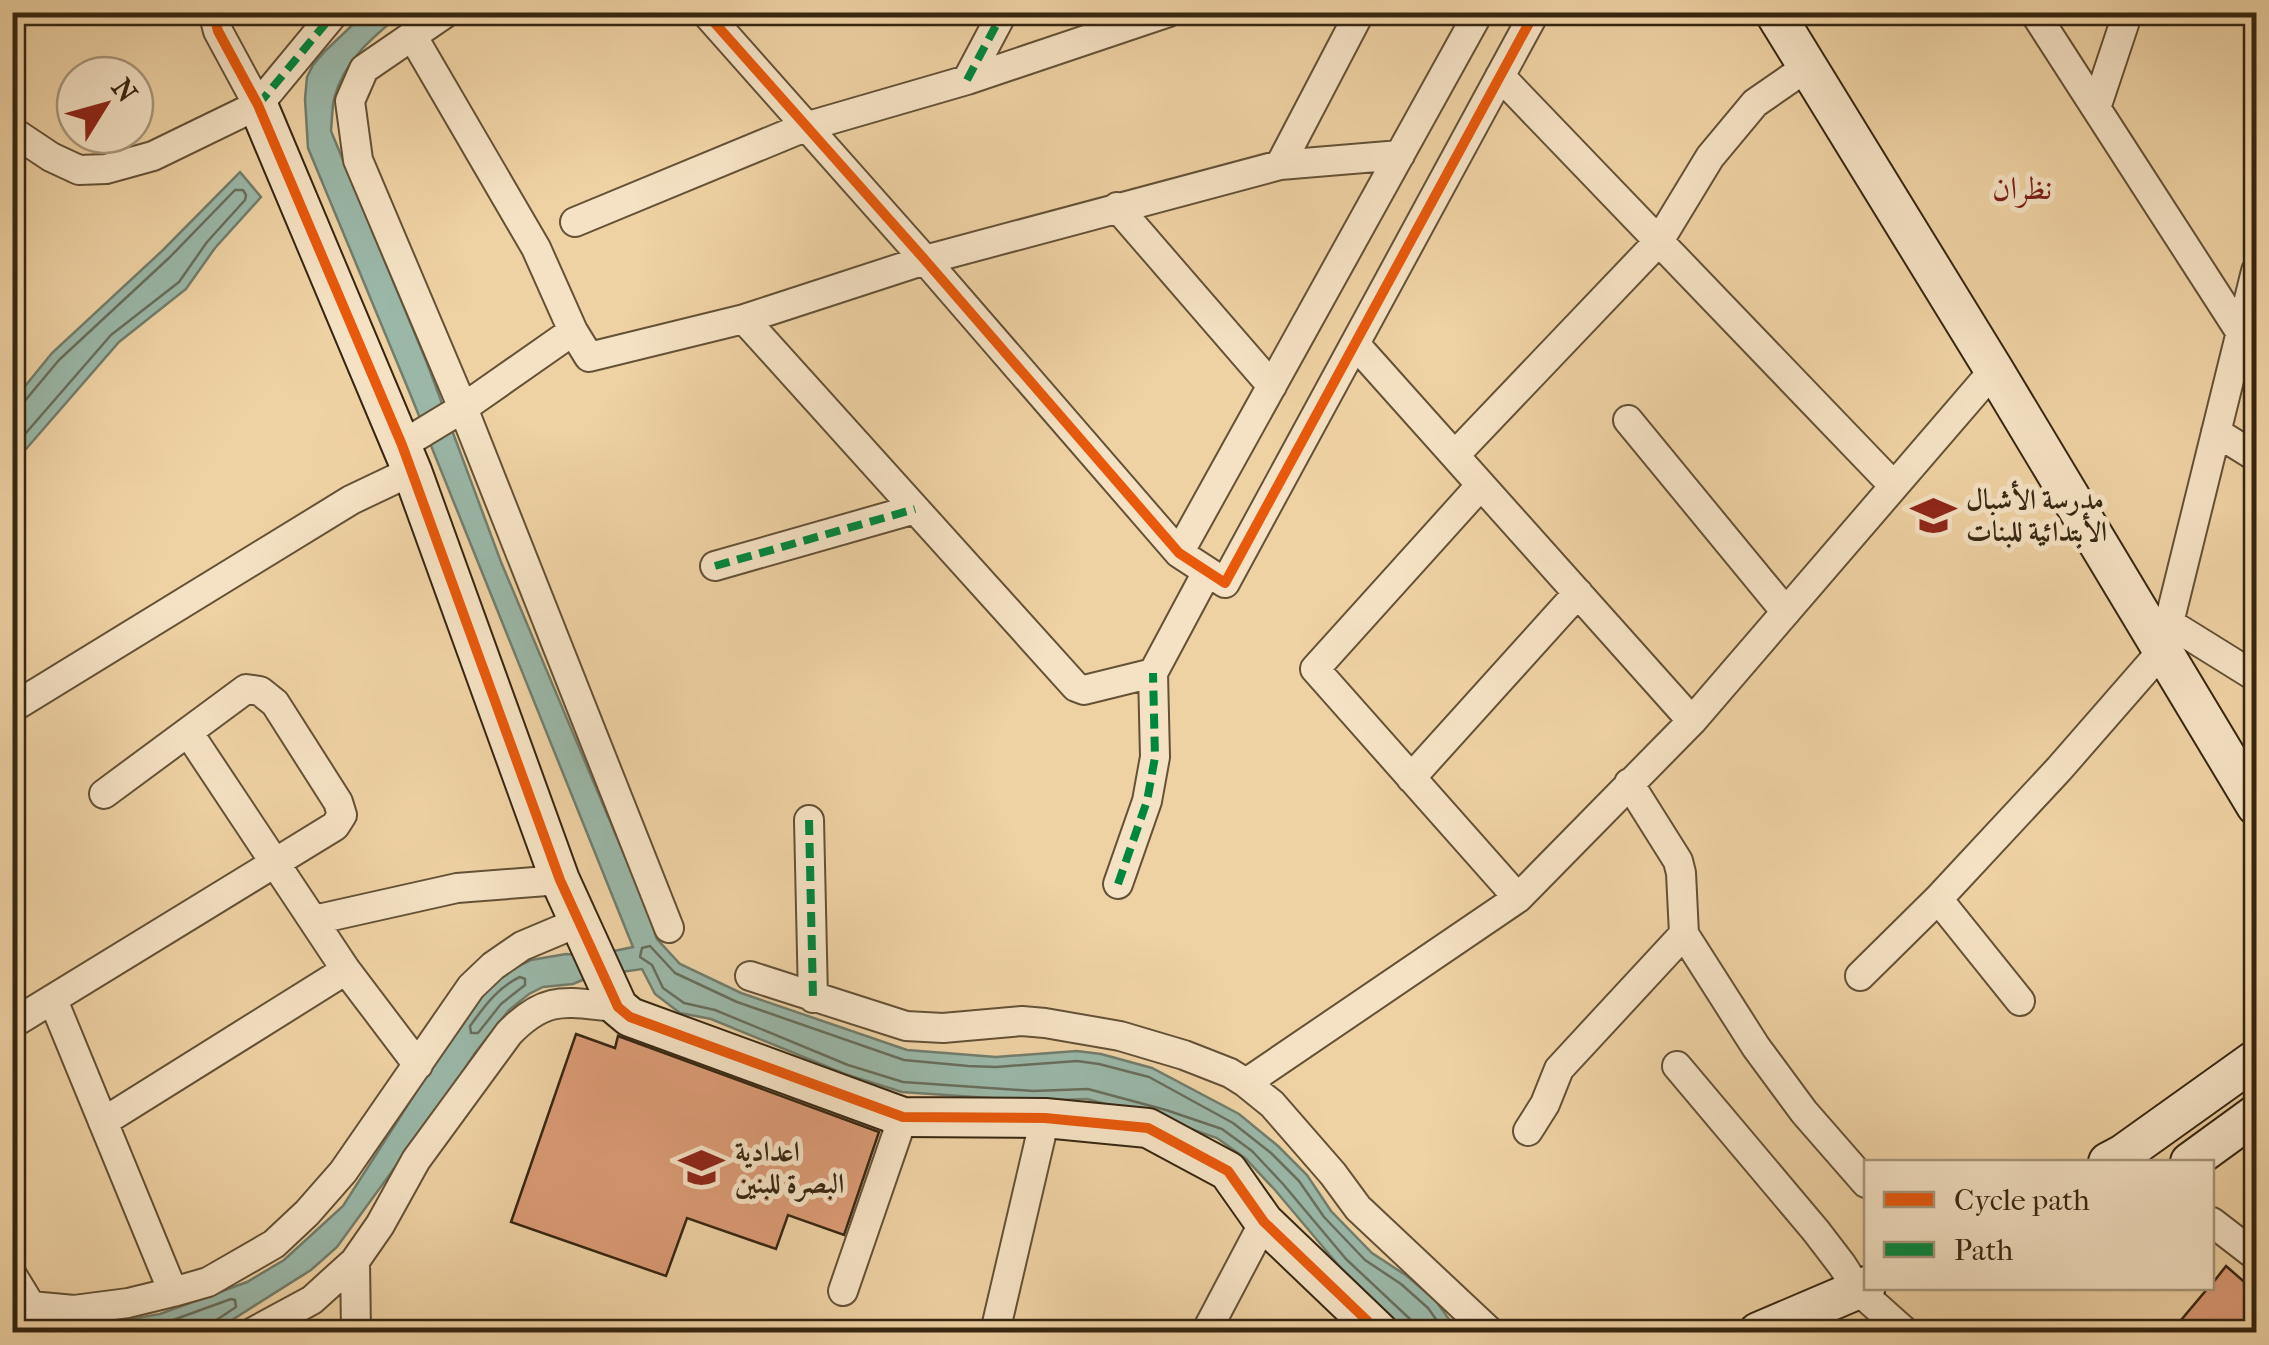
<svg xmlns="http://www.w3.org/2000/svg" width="2269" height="1345" font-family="'IM FELL French Canon',Amiri,serif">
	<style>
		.water { fill: #9ab7a8; stroke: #727d6c; stroke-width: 2.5 }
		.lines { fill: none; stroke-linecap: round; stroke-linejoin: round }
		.shore { stroke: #686e5c; stroke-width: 2.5 }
		.building { fill: #dc9b76; stroke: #362611; stroke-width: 2.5 }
		.street-casing { stroke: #645136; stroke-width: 32 }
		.secondary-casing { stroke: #362611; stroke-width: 42 }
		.street { stroke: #f5e2c4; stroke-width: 28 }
		.secondary { stroke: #f5e2c4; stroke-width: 38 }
		.quiet { stroke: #00873e; stroke-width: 8; stroke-dasharray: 15 8; stroke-linecap: butt }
		.cycleway-casing { stroke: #f5e2c4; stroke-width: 16 }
		.cycleway { stroke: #e8590c; stroke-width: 10 }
		.labels { text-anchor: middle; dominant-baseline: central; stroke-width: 10; stroke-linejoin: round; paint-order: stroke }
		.poi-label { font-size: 28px; font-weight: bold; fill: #362611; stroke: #f5e2c4; text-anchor: start }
		.quarter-label { font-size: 32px; fill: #7a1f14; stroke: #f5e2c4 }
	</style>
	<rect width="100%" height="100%" fill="#efd2a4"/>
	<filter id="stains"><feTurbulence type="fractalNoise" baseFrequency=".002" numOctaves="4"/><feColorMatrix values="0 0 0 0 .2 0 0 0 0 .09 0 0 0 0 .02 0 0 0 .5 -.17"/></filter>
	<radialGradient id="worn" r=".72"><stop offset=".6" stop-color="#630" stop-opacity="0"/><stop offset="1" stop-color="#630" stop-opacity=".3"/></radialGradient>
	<!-- water -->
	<path class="water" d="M 366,12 L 402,13 C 374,36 343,61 334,99 C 332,109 332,120 331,131 L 427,363 L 501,562 L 647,909 L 657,939 L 680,964 L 741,993 L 907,1050 L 996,1057 L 1077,1051 L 1101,1054 L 1152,1068 L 1239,1114 L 1278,1146 L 1307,1175 L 1331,1211 L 1372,1253 L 1407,1276 L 1436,1301 L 1458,1332 L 1407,1332 L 1339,1266 L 1275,1190 L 1245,1158 L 1217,1138 L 1163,1119 L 1087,1099 L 1033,1101 L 902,1092 L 845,1074 L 711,1019 L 680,1013 L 655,994 L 642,969 L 592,976 L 573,984 L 543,987 L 529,994 L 509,1010 L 475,1053 L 449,1093 L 337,1247 L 311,1270 L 213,1332 L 24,1332 L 70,1323 L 109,1323 L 160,1314 L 247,1282 L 284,1260 L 343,1206 L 463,1019 L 485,990 L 504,973 L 531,960 L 566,954 L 590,956 L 633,947 L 409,391 L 308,148 L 305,99 L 307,77 L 313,65 L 325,51 Z
		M 240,172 L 261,197 L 215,248 L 186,289 L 119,342 L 13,464 L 13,401 L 52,353 L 163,250 Z"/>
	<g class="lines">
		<!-- shore -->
		<path class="shore" d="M 12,406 L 23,403 L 59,360 L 170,257 L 235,190 L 243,190 L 246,195 L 245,200 L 207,242 L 179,282 L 111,335 L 12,449
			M 520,977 L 525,979 L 525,985 L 501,1004 L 478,1033 L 471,1033 L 470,1026 C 484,1007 498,987 520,977 Z
			M 110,1332 L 162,1324 L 231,1299 L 235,1300 L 236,1307 L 215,1321 L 211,1332
			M 1415,1332 L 1411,1320 L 1346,1259 L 1283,1184 L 1252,1151 L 1222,1129 L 1166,1110 L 1088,1089 L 1033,1091 L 903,1082 L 848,1065 L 715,1010 L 684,1003 L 663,988 L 652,965 L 640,957 L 642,948 L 650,946 L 675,973 L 737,1002 L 904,1060 L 968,1066 L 996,1067 L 1077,1061 L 1099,1064 L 1149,1077 L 1233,1123 L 1271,1153 L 1299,1181 L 1324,1217 L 1365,1260 L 1401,1284 L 1428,1308 L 1445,1332"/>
	</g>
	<!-- building -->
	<path class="building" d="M 576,1034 L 615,1048 L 618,1036 L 879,1132 L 844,1235 L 788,1215 L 776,1249 L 687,1218 L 666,1276 L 511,1222 Z
		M 2226,1266 L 2256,1292 L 2256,1332 L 2171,1332 L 2208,1288 L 2212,1288 L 2212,1284 Z"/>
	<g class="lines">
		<defs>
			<path id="street" d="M 213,12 L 218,31 L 258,105
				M 447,12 L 364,69 L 350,101 L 358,160 L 463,408 L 669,928
				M 705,12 L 925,260 L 1179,553 L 1225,583 L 1535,12
				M 2034,12 L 2241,333
				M 413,37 L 536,248 L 573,331 L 589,357 L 744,319 L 925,260 L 1280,165 L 1400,155
				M 1500,76 L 1894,486
				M 967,80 L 1003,12
				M 2096,108 L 2128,12
				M 12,131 L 51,157 L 79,170 L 106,169 L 153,156 L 258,105 L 335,12
				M 1280,165 L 1360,12
				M 1117,207 L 1272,386
				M 575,222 L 805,127 L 967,80 L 1169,12
				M 744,319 L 1076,687 L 1084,690 L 1153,673
				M 1355,344 L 1692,721
				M 1628,420 L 1786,612
				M 2216,432 L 2256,457
				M 402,445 L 463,408 L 573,331
				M 1455,455 L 1659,241 L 1710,157 L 1755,103 L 1807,67
				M 1481,485 L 1315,669 L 1518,898
				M 1179,553 L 1479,12
				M 715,566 L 915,509
				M 2169,623 L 2256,677
				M 12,708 L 351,500 L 412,471
				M 188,732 L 346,970 L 418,1065
				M 1411,778 L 1578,593
				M 1629,783 L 1678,861 L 1681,873 L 1684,934 L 1756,1047 L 1804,1112 L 1866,1183
				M 809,820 L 813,998
				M 1118,884 L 1147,801 L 1155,757 L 1153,673 L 1207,572
				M 1938,899 L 2020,1001
				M 314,920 L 457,888 L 560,880
				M 750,976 L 906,1026 L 943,1028 L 1022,1021 L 1045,1023 L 1120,1036 L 1184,1055 L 1230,1073 L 1246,1083 L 1272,1104 L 1333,1174 L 1358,1208 L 1490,1332
				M 1860,976 L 1938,899 L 2059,769 L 2162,651 L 2256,271
				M 53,1000 L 173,1292
				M 12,1024 L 335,826 L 342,815 L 338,802 L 275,703 L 260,691 L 246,689 L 104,794
				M 1677,1066 L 1816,1231 L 1842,1265 L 1858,1290 L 1905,1332
				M 1246,1083 L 1518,898 L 1692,721 L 1994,370
				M 103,1122 L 346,970
				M 1528,1131 L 1545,1104 L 1559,1069 L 1684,934
				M 2212,1222 L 2256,1256
				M 355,1261 L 356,1332
				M 12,1275 L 31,1306
				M 843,1291 L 903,1117
				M 12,1313 L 31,1306 L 74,1310 L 128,1303 L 173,1292 L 208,1282 L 274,1244 L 307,1213 L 343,1172 L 471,987 L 493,966 L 522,946 L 579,922
				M 253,1332 L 312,1300 L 355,1261 L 380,1225 L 416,1160 L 509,1033 C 548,993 568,1003 618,1007
				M 995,1332 L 1045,1118
				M 1206,1332 L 1264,1222"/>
			<path id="secondary" d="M 1774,12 L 1994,370 L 2256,806
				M 258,105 L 412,471 L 560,880 L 618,1007 L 630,1017 L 903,1117 L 1045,1118 L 1148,1128 L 1228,1171 L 1264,1222 L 1379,1332
				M 2108,1162 L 2123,1154 L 2256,1059
				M 2190,1162 L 2256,1114
				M 1758,1332 L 1866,1286"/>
		</defs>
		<!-- street casing -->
		<use href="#street" class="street-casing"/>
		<!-- secondary casing -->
		<use href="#secondary" class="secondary-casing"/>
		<!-- street -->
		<use href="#street" class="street"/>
		<!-- secondary -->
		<use href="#secondary" class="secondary"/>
		<!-- quiet -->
		<path class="quiet" d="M 967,80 L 1003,12
			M 258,105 L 335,12
			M 715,566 L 915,509
			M 809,820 L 813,998
			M 1118,884 L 1147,801 L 1155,757 L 1153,673"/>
		<defs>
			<path id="cycleway" d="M 213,12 L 218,31 L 258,105 L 402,445 L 560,880 L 618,1007 L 630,1017 L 903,1117 L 1045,1118 L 1148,1128 L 1228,1171 L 1264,1222 L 1379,1332
				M 705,12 L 925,260 L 1179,553 L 1225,583 L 1535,12"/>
		</defs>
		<!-- cycleway casing -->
		<use href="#cycleway" class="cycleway-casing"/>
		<!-- cycleway -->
		<use href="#cycleway" class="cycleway"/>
	</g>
	<!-- icons -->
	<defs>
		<symbol id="school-bare" viewBox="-9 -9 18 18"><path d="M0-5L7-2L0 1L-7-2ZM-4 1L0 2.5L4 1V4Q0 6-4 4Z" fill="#8f2418" stroke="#f5e2c4" stroke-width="2.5" paint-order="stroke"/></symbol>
	</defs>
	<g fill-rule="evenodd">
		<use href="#school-bare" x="1902" y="484" width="63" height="63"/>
		<use href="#school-bare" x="670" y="1136" width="63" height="63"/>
	</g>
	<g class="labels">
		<!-- poi labels -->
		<g class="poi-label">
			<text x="1966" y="499">مدرسة الأشبال<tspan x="1966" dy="32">الأبتدائية للبنات</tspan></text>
			<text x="735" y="1151">اعدادية<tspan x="735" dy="32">البصرة للبنين</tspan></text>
		</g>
		<!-- quarter labels -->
		<g class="quarter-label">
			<text x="2022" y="188">نظران</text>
		</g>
	</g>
	<!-- margin -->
	<rect width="2269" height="1345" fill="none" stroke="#efd2a4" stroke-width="50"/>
	<rect x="15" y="15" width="2239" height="1315" fill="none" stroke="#362611" stroke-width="5"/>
	<rect x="25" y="25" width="2219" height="1295" fill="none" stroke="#362611" stroke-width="2.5"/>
	<!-- legend -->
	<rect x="1864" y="1160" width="350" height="130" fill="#f5e2c4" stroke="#a9977c" stroke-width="2.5"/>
	<rect x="1884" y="1192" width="50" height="15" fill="#e8590c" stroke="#a9977c" stroke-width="2.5"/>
	<text x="1954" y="1210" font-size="30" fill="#362611">Cycle path</text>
	<rect x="1884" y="1242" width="50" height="15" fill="#00873e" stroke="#a9977c" stroke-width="2.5"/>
	<text x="1954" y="1260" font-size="30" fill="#362611">Path</text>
	<!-- north arrow -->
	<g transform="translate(105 105) rotate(53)"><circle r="48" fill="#f5e2c4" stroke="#a9977c" stroke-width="2.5"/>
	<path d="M0-8L18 38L0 25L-18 38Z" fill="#8f2418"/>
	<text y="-15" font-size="28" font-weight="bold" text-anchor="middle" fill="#362611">N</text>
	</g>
	<rect width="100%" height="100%" filter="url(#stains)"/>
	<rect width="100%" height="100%" fill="url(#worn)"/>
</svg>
